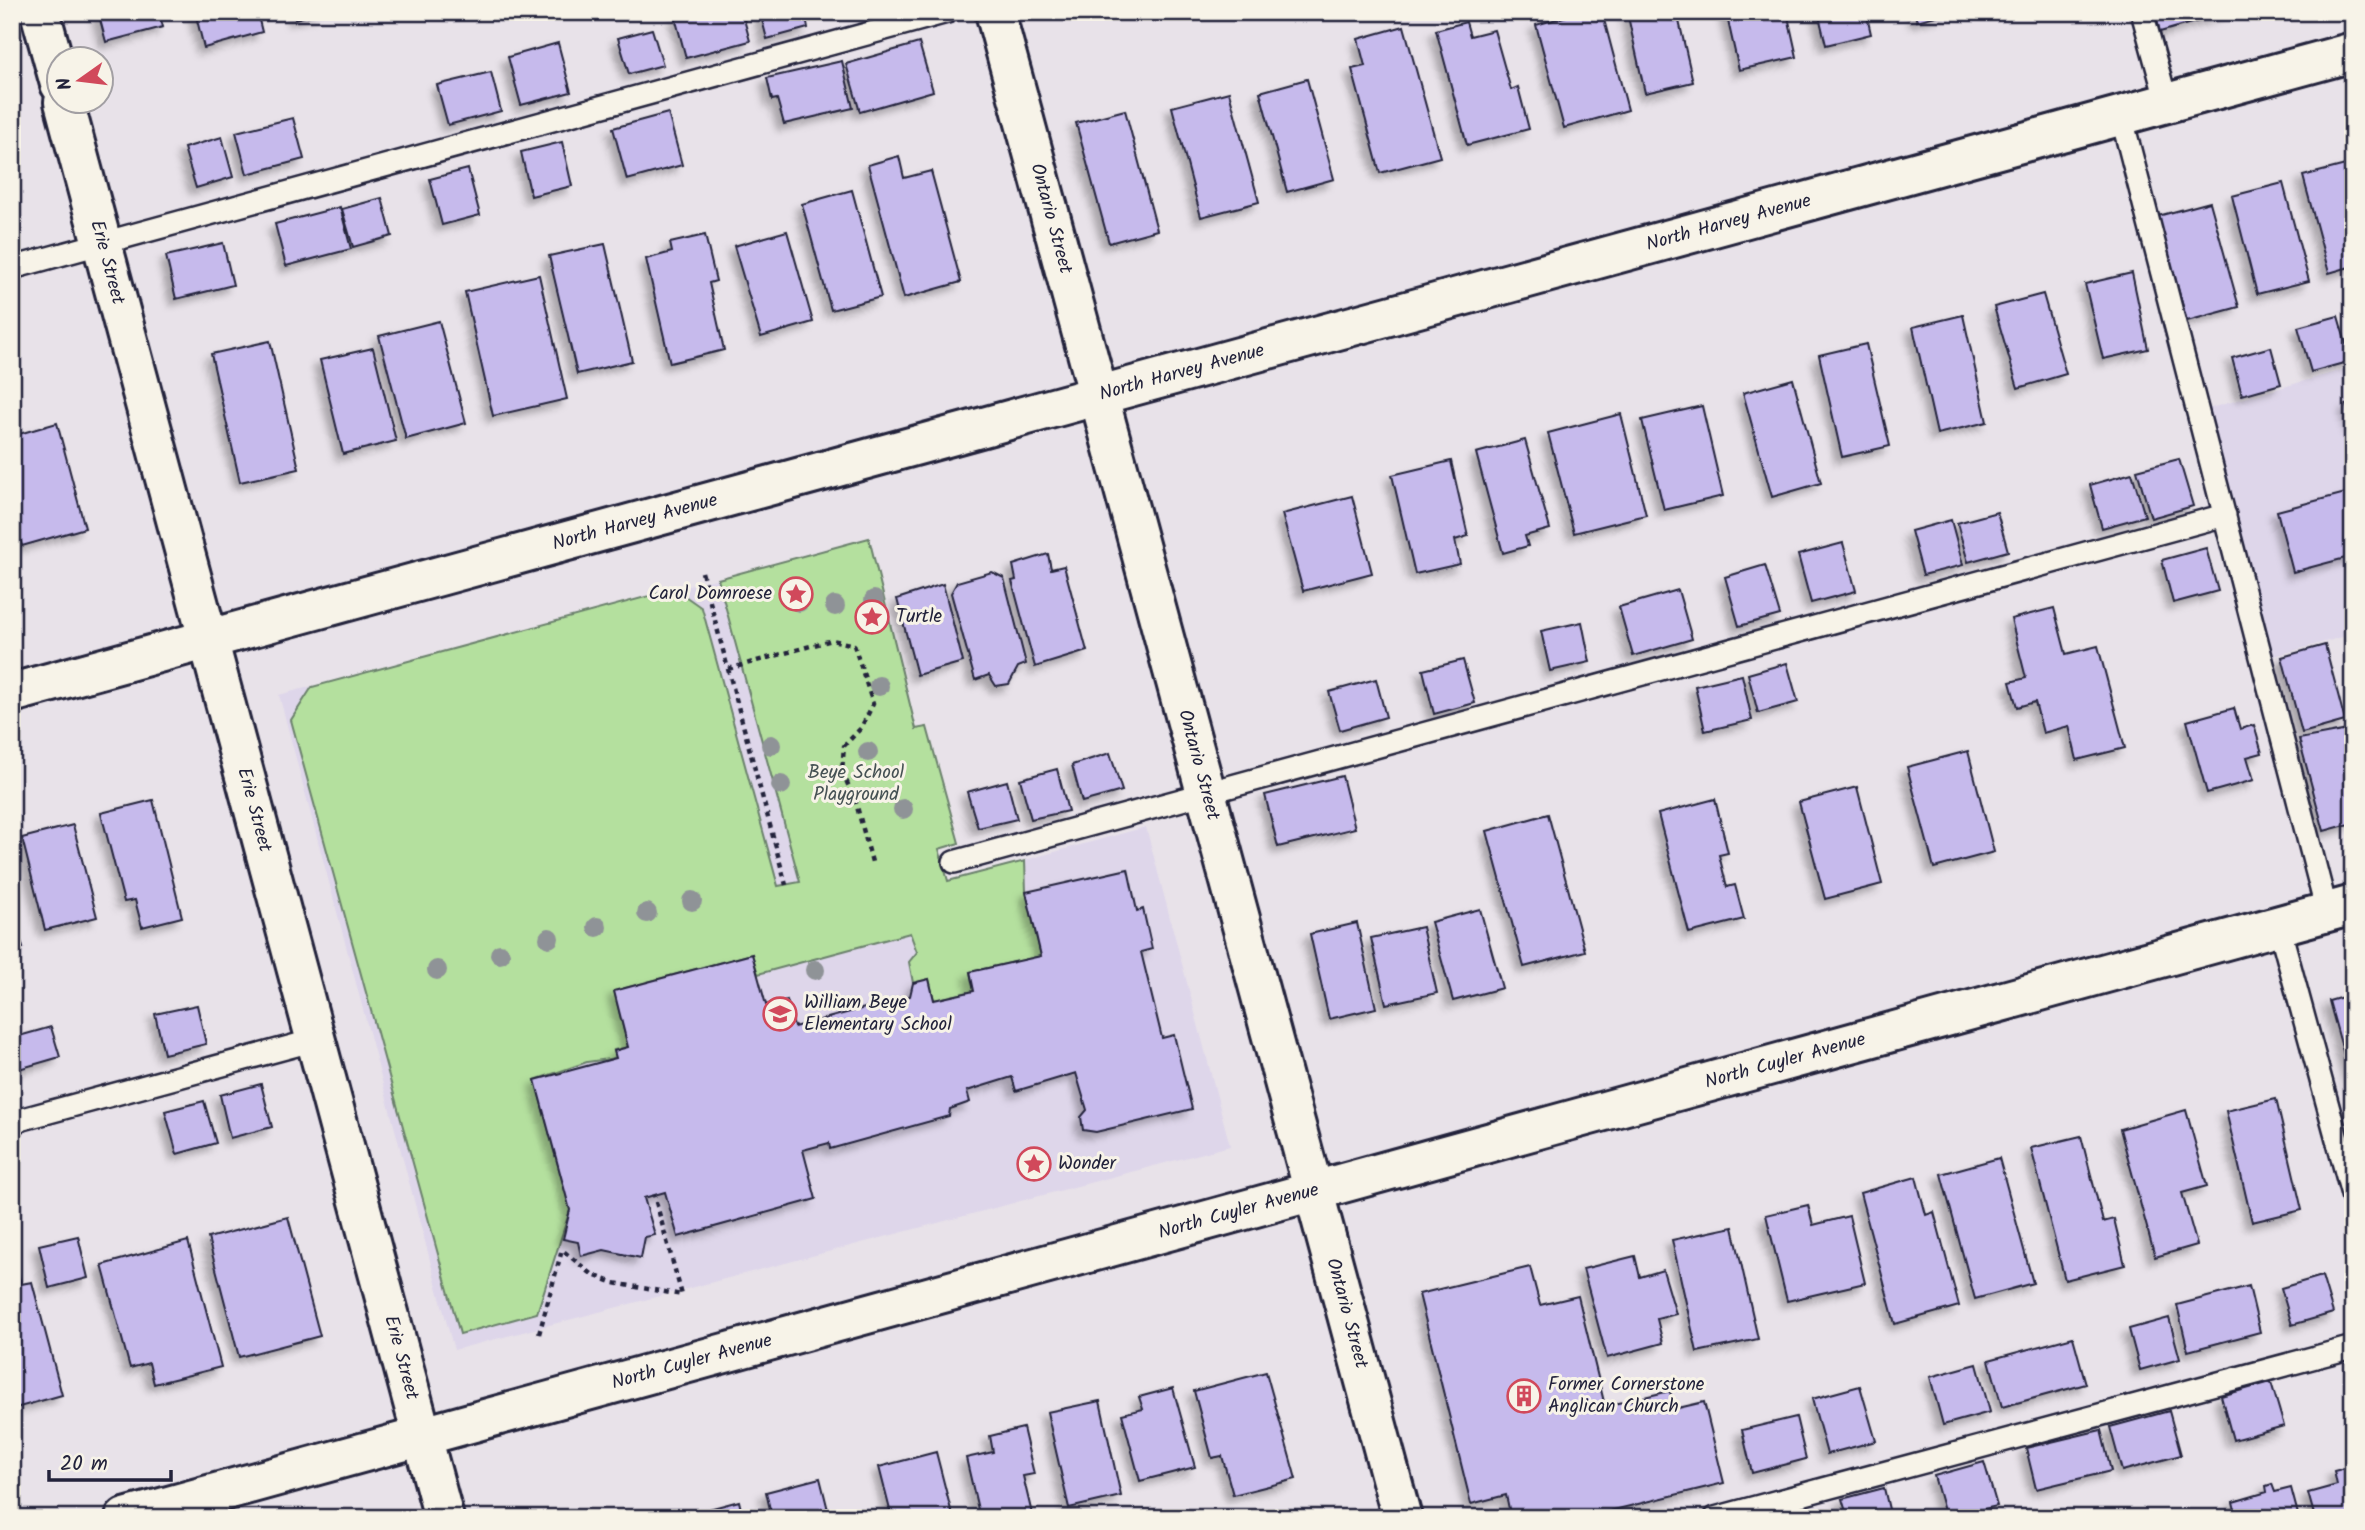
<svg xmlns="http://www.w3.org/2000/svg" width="2365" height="1530" font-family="Kalam,sans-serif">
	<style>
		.built { fill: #ded6ea }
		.green { fill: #b4e09e; stroke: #6b816c; stroke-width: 2 }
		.building { fill: #c6baec; stroke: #22223b; stroke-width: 2; filter: url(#shadow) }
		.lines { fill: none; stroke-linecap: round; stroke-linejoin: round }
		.lane-casing { stroke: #22223b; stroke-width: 26 }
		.street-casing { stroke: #22223b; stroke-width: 44 }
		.path { stroke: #22223b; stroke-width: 4.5; stroke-dasharray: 5 5; stroke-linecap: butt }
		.lane { stroke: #f7f3e8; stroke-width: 21 }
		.street { stroke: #f7f3e8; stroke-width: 38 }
		.tree { fill: #8f9397 }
		.labels { text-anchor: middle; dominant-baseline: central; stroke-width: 6; stroke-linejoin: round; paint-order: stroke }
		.street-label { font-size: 19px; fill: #22223b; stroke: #f7f3e8 }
		.poi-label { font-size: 19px; fill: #22223b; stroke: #f7f3e8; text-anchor: start }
		.park-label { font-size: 19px; fill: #465254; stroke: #f7f3e8 }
	</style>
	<defs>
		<filter id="shadow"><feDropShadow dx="-6" dy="6" stdDeviation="3.5" flood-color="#0004"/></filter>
	</defs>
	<rect width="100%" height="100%" fill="#e8e2e9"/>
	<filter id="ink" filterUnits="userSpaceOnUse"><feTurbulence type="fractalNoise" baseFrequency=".0143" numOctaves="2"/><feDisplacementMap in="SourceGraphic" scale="14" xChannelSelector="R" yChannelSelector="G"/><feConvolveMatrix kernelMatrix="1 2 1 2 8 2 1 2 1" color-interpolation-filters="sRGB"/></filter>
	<g filter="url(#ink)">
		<!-- built -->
		<path class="built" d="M 2353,367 L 2353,634 L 2274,656 L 2207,409 Z
			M 869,538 L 916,729 L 927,727 L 959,843 L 939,849 L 948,881 L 1146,827 L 1230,1146 L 454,1350 L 279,695 Z"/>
		<!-- green -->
		<path class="green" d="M 869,538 L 916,729 L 927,727 L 959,843 L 939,849 L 948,881 L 1025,861 L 1026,892 L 1041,956 L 970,972 L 974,991 L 934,1000 L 929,979 L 913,983 L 909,962 L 917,952 L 910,933 L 758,974 L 752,954 L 614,991 L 628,1047 L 614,1050 L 616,1058 L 587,1062 L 535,1080 L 570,1210 L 537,1313 L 460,1334 L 291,720 L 312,687 L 675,589 L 702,608 L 778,886 L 800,882 L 718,579 Z"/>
		<!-- building -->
		<path class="building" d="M 98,12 L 159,12 L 163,27 L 106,42 Z
			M 195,12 L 257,12 L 262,32 L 204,48 Z
			M 293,12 L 322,12 L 295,19 Z
			M 694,12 L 742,12 L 750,41 L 686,58 L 675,17 Z
			M 760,12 L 805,12 L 808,28 L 767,39 Z
			M 1581,12 L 1602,12 L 1628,110 L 1564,128 L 1536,25 Z
			M 1627,12 L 1677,12 L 1693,82 L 1645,93 Z
			M 1726,12 L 1787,12 L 1797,57 L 1739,70 Z
			M 1818,12 L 1866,12 L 1871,34 L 1826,45 Z
			M 1914,12 L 1950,12 L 1917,21 Z
			M 2155,12 L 2230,12 L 2160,32 Z
			M 1466,22 L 1470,36 L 1494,30 L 1511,90 L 1518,87 L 1529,129 L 1467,145 L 1436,30 Z
			M 1404,26 L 1440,157 L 1380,173 L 1352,69 L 1365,66 L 1358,39 Z
			M 652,29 L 663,65 L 629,74 L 618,38 Z
			M 558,43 L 571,92 L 521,105 L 508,57 Z
			M 919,43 L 933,91 L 860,112 L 846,64 Z
			M 842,61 L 853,108 L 784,124 L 777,99 L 772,100 L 767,78 Z
			M 491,72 L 501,111 L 448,125 L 437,85 Z
			M 1307,79 L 1334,179 L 1287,192 L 1260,92 Z
			M 1229,92 L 1259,202 L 1201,217 L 1172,107 Z
			M 1125,110 L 1157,230 L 1109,243 L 1076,123 Z
			M 668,113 L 682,165 L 627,180 L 613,128 Z
			M 293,118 L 304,159 L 247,174 L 236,132 Z
			M 222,137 L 233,177 L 196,188 L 184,148 Z
			M 562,142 L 572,186 L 531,196 L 521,152 Z
			M 899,156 L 904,178 L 931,171 L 961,282 L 904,298 L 868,165 Z
			M 2353,163 L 2353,266 L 2329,273 L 2303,176 Z
			M 468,169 L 480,215 L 442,225 L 430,179 Z
			M 2283,183 L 2309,281 L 2257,294 L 2232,196 Z
			M 852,190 L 881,297 L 831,310 L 802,204 Z
			M 382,198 L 392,236 L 353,247 L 342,209 Z
			M 2210,202 L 2239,307 L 2187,321 L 2158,216 Z
			M 340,207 L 351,249 L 286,266 L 275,224 Z
			M 787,231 L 813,322 L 761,337 L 734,246 Z
			M 705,235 L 716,281 L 709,283 L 724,350 L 670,363 L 646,259 L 672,252 L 670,243 Z
			M 223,243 L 233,285 L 176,299 L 166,256 Z
			M 605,244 L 632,361 L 577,374 L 549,256 Z
			M 2132,273 L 2148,349 L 2103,359 L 2085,284 Z
			M 539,275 L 567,399 L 493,416 L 465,292 Z
			M 2043,294 L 2066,374 L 2018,388 L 1994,307 Z
			M 1963,315 L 1987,422 L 1937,434 L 1913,327 Z
			M 2338,316 L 2351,361 L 2311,372 L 2298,327 Z
			M 439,321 L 466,423 L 406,439 L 379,336 Z
			M 270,341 L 299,469 L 240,482 L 211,354 Z
			M 1866,344 L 1890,446 L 1842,457 L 1819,355 Z
			M 2271,347 L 2281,384 L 2242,395 L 2232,358 Z
			M 373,348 L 396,441 L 343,454 L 320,360 Z
			M 1793,379 L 1821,483 L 1772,497 L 1743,393 Z
			M 2353,403 L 2353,429 L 2352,430 L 2346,405 Z
			M 1702,406 L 1723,496 L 1664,510 L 1642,420 Z
			M 1621,414 L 1646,515 L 1574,533 L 1548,433 Z
			M 57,423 L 85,528 L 22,546 L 12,510 L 12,436 Z
			M 1525,440 L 1550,529 L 1525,536 L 1528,546 L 1503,553 L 1476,453 Z
			M 2179,459 L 2193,506 L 2151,518 L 2137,470 Z
			M 1451,461 L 1468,536 L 1455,540 L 1460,564 L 1415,574 L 1392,475 Z
			M 2132,473 L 2145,516 L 2102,528 L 2090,485 Z
			M 2353,491 L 2353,556 L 2293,572 L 2277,511 Z
			M 1352,496 L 1372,573 L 1303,591 L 1282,514 Z
			M 1997,512 L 2008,551 L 1968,562 L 1957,523 Z
			M 1951,520 L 1963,565 L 1923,575 L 1911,531 Z
			M 1843,543 L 1856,591 L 1811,603 L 1798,555 Z
			M 2206,548 L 2218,591 L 2173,603 L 2162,560 Z
			M 1048,554 L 1051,569 L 1064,566 L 1087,651 L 1035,667 L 1012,581 L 1016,580 L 1013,565 Z
			M 1765,565 L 1780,615 L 1739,626 L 1725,577 Z
			M 992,572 L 1004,578 L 1026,664 L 1018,667 L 1009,684 L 996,686 L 989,675 L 975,680 L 951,593 L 957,582 Z
			M 943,584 L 963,662 L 917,675 L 897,599 Z
			M 1678,590 L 1692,639 L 1633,656 L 1619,607 Z
			M 2054,608 L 2066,654 L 2098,646 L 2125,748 L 2077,760 L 2069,726 L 2043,733 L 2035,702 L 2017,707 L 2010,682 L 2026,678 L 2011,619 Z
			M 1582,622 L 1590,662 L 1550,671 L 1541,631 Z
			M 2325,645 L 2345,721 L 2302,733 L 2282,657 Z
			M 1463,660 L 1475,703 L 1434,714 L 1423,670 Z
			M 1787,663 L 1798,702 L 1758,713 L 1748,674 Z
			M 1742,675 L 1752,720 L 1705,731 L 1695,686 Z
			M 1376,679 L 1386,717 L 1340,730 L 1329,692 Z
			M 2234,708 L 2240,729 L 2254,725 L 2262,753 L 2247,757 L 2254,780 L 2207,793 L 2187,721 Z
			M 2353,729 L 2353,823 L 2324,831 L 2299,739 Z
			M 1968,751 L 1994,852 L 1934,868 L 1907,767 Z
			M 1110,753 L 1122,791 L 1082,802 L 1072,765 Z
			M 1057,769 L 1068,811 L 1031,819 L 1020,779 Z
			M 1342,776 L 1355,828 L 1278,847 L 1265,795 Z
			M 1007,781 L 1017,819 L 978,828 L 967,792 Z
			M 1857,787 L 1882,884 L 1825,899 L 1799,802 Z
			M 1715,799 L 1728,853 L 1719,855 L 1727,887 L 1735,885 L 1744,919 L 1689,933 L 1658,814 Z
			M 153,800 L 182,917 L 142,927 L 135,900 L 124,902 L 101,813 Z
			M 1548,814 L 1585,951 L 1524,967 L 1487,831 Z
			M 73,825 L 97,917 L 45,930 L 22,838 Z
			M 1128,869 L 1137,911 L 1143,909 L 1152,949 L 1141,952 L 1162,1038 L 1174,1035 L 1192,1109 L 1096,1132 L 1083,1130 L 1081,1117 L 1087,1110 L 1076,1073 L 1016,1091 L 1012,1077 L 967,1091 L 970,1102 L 950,1109 L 949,1116 L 830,1149 L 829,1143 L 803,1150 L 816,1199 L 678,1237 L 665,1192 L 644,1198 L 655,1235 L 645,1237 L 641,1258 L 604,1250 L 581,1256 L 578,1242 L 563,1239 L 570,1210 L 535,1080 L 616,1058 L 614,1051 L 628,1047 L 614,991 L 752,954 L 766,1005 L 787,1000 L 794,1027 L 910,996 L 913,983 L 929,979 L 934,1000 L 974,991 L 970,972 L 1041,956 L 1026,892 Z
			M 12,909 L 23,948 L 12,951 Z
			M 1480,909 L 1502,988 L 1453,1001 L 1431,922 Z
			M 1357,923 L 1376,1008 L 1329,1019 L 1310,934 Z
			M 1422,927 L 1437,993 L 1386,1004 L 1371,938 Z
			M 2353,994 L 2353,1087 L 2329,1001 Z
			M 197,1005 L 206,1044 L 164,1054 L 155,1014 Z
			M 51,1027 L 60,1057 L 12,1071 L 12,1038 Z
			M 261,1084 L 272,1127 L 230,1138 L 220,1095 Z
			M 2276,1099 L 2302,1210 L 2252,1222 L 2226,1111 Z
			M 204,1101 L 216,1143 L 177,1154 L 165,1111 Z
			M 2186,1110 L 2207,1186 L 2182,1193 L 2197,1245 L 2155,1257 L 2120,1129 Z
			M 2081,1136 L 2103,1222 L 2114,1219 L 2125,1265 L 2065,1280 L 2031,1148 Z
			M 1999,1158 L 2033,1283 L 1975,1299 L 1941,1174 Z
			M 1916,1177 L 1926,1215 L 1934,1212 L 1959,1306 L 1895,1324 L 1860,1193 Z
			M 1808,1205 L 1813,1225 L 1849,1216 L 1865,1283 L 1787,1301 L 1766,1215 Z
			M 288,1217 L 320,1336 L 239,1357 L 208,1238 Z
			M 1733,1227 L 1758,1339 L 1697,1352 L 1672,1240 Z
			M 78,1236 L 88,1278 L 49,1288 L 39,1245 Z
			M 188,1241 L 221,1367 L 154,1384 L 149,1363 L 130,1368 L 102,1265 Z
			M 1635,1256 L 1640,1277 L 1663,1270 L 1676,1314 L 1657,1319 L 1663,1343 L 1607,1358 L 1583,1269 Z
			M 15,1261 L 21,1284 L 32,1282 L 62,1395 L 12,1409 L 12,1262 Z
			M 1530,1267 L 1540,1305 L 1578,1296 L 1605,1406 L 1670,1391 L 1674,1409 L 1704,1402 L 1724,1483 L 1581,1518 L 1511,1518 L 1506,1495 L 1471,1504 L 1419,1294 Z
			M 2322,1276 L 2333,1313 L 2292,1325 L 2281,1288 Z
			M 2249,1286 L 2260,1332 L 2188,1351 L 2177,1305 Z
			M 2169,1318 L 2180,1359 L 2140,1370 L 2129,1329 Z
			M 2073,1337 L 2086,1384 L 2002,1407 L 1989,1360 Z
			M 1977,1364 L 1990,1412 L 1943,1425 L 1930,1377 Z
			M 1266,1372 L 1296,1479 L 1233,1495 L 1222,1456 L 1212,1458 L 1194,1391 Z
			M 2271,1382 L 2284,1426 L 2233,1440 L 2221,1396 Z
			M 1860,1386 L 1876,1441 L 1827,1454 L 1812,1399 Z
			M 1173,1388 L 1195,1467 L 1140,1481 L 1122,1414 L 1143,1409 L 1139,1397 Z
			M 1100,1401 L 1121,1496 L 1069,1508 L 1047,1412 Z
			M 2169,1411 L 2181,1455 L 2122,1471 L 2110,1427 Z
			M 1796,1417 L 1806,1459 L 1752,1473 L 1742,1430 Z
			M 1023,1428 L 1034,1474 L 1023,1476 L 1033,1518 L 980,1518 L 966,1458 L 993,1452 L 990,1436 Z
			M 2101,1430 L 2111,1471 L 2036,1489 L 2026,1448 Z
			M 936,1452 L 953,1518 L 892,1518 L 879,1467 Z
			M 1984,1462 L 1997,1506 L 1946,1518 L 1934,1476 Z
			M 2353,1466 L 2353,1518 L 2315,1518 L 2308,1493 L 2337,1485 L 2334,1471 Z
			M 820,1478 L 830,1518 L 772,1518 L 766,1492 Z
			M 2272,1484 L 2275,1492 L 2291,1488 L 2299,1518 L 2237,1518 L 2233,1502 L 2267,1492 L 2266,1486 Z
			M 1884,1488 L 1891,1518 L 1848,1518 L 1842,1499 Z
			M 739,1501 L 743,1518 L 679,1518 L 679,1517 Z
			M 1794,1510 L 1796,1518 L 1769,1518 Z"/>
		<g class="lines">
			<defs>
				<path id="lane" d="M 2142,12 L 2167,103
					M 2121,115 L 2327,912
					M 12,268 L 947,12
					M 954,862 L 2225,515
					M 2279,926 L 2353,1198
					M 12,1122 L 315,1040
					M 1715,1518 L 2353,1347"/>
				<g id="street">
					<path d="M 40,12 L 60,84"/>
					<path id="s1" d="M 995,12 L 1402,1518"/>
					<path id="s2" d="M 64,102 L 444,1518"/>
					<path id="s3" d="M 12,693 L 2353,52"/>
					<path id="s4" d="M 125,1518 L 2353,905"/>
				</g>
			</defs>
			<!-- lane casing -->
			<use href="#lane" class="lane-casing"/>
			<!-- street casing -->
			<use href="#street" class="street-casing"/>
			<!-- path -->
			<path class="path" d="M 702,572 L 786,885
				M 728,669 L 832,640 L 854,645 L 873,704 L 861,728 L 844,746 L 842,771 L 856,803 L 872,862
				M 539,1334 L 562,1250 L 593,1275 L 614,1283 L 682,1295 L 654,1195"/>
			<!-- lane -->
			<use href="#lane" class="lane"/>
			<!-- street -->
			<use href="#street" class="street"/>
		</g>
		<!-- trees -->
		<g class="tree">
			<circle cx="874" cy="600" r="10"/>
			<circle cx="799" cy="602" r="10"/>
			<circle cx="835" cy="606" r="10"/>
			<circle cx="879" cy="686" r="10"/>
			<circle cx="771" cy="745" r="10"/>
			<circle cx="868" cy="752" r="10"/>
			<circle cx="781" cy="785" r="10"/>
			<circle cx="903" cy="809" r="10"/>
			<circle cx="692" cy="901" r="10"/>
			<circle cx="647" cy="913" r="10"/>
			<circle cx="597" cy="927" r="10"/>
			<circle cx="549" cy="938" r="10"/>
			<circle cx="500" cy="954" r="10"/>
			<circle cx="437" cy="970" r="10"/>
			<circle cx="815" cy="970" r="10"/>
		</g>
	</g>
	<!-- icons -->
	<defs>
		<symbol id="sight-ring" viewBox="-11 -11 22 22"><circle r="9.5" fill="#f7f3e8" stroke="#d1495b" stroke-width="1.5"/><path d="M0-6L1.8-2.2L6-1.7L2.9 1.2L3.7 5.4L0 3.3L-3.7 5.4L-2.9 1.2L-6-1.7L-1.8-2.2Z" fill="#d1495b"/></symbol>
		<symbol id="school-ring" viewBox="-11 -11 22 22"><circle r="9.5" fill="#f7f3e8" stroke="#d1495b" stroke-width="1.5"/><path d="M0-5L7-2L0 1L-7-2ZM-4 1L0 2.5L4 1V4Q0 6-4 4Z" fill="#d1495b"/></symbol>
		<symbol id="building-ring" viewBox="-11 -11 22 22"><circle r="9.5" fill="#f7f3e8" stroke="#d1495b" stroke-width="1.5"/><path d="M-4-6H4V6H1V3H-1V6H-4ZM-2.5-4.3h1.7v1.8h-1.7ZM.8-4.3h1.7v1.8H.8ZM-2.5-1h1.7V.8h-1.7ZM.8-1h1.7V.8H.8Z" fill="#d1495b"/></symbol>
	</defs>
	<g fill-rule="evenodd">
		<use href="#sight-ring" x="777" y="575" width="38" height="38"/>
		<use href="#sight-ring" x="853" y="598" width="38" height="38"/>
		<use href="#school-ring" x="761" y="995" width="38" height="38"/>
		<use href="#sight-ring" x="1015" y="1145" width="38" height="38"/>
		<use href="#building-ring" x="1505" y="1377" width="38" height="38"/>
	</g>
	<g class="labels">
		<!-- street labels -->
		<g class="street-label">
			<text stroke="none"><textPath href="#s1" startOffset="214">Ontario Street</textPath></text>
			<text stroke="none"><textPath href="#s3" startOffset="1780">North Harvey Avenue</textPath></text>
			<text stroke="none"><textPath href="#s2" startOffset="166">Erie Street</textPath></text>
			<text stroke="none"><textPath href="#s3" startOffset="1213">North Harvey Avenue</textPath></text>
			<text stroke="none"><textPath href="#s3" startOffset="646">North Harvey Avenue</textPath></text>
			<text stroke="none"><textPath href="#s1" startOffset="780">Ontario Street</textPath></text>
			<text stroke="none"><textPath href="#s2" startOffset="733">Erie Street</textPath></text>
			<text stroke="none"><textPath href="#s4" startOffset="1722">North Cuyler Avenue</textPath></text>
			<text stroke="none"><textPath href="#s4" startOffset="1155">North Cuyler Avenue</textPath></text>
			<text stroke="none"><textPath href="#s1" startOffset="1348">Ontario Street</textPath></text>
			<text stroke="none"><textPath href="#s2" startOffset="1300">Erie Street</textPath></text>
			<text stroke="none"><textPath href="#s4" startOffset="588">North Cuyler Avenue</textPath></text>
		</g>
		<!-- poi labels -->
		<g class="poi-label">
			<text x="772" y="594" text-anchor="end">Carol Domroese</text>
			<text x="896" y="617">Turtle</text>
			<text x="804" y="1003">William Beye<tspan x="804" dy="22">Elementary School</tspan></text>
			<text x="1058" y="1164">Wonder</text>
			<text x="1548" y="1385">Former Cornerstone<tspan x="1548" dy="22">Anglican Church</tspan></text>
		</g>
		<!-- park labels -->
		<g class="park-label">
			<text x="856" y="773">Beye School<tspan x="856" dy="22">Playground</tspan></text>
		</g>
	</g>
	<!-- margin -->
	<rect width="2365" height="1530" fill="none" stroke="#f7f3e8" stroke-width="42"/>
	<rect x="21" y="21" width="2323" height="1488" fill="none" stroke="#22223b" stroke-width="2.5" filter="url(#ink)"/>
	<!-- north arrow -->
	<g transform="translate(80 80) rotate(256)"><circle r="33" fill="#f7f3e8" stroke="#a29fa3" stroke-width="2"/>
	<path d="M0-5L12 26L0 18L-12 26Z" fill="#d1495b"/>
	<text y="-10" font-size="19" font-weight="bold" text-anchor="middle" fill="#22223b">N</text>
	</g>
	<!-- scale -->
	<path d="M49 1470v10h122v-10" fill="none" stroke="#22223b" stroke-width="3.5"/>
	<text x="60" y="1470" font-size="21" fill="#22223b" stroke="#f7f3e8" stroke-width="5" paint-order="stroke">20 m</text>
</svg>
